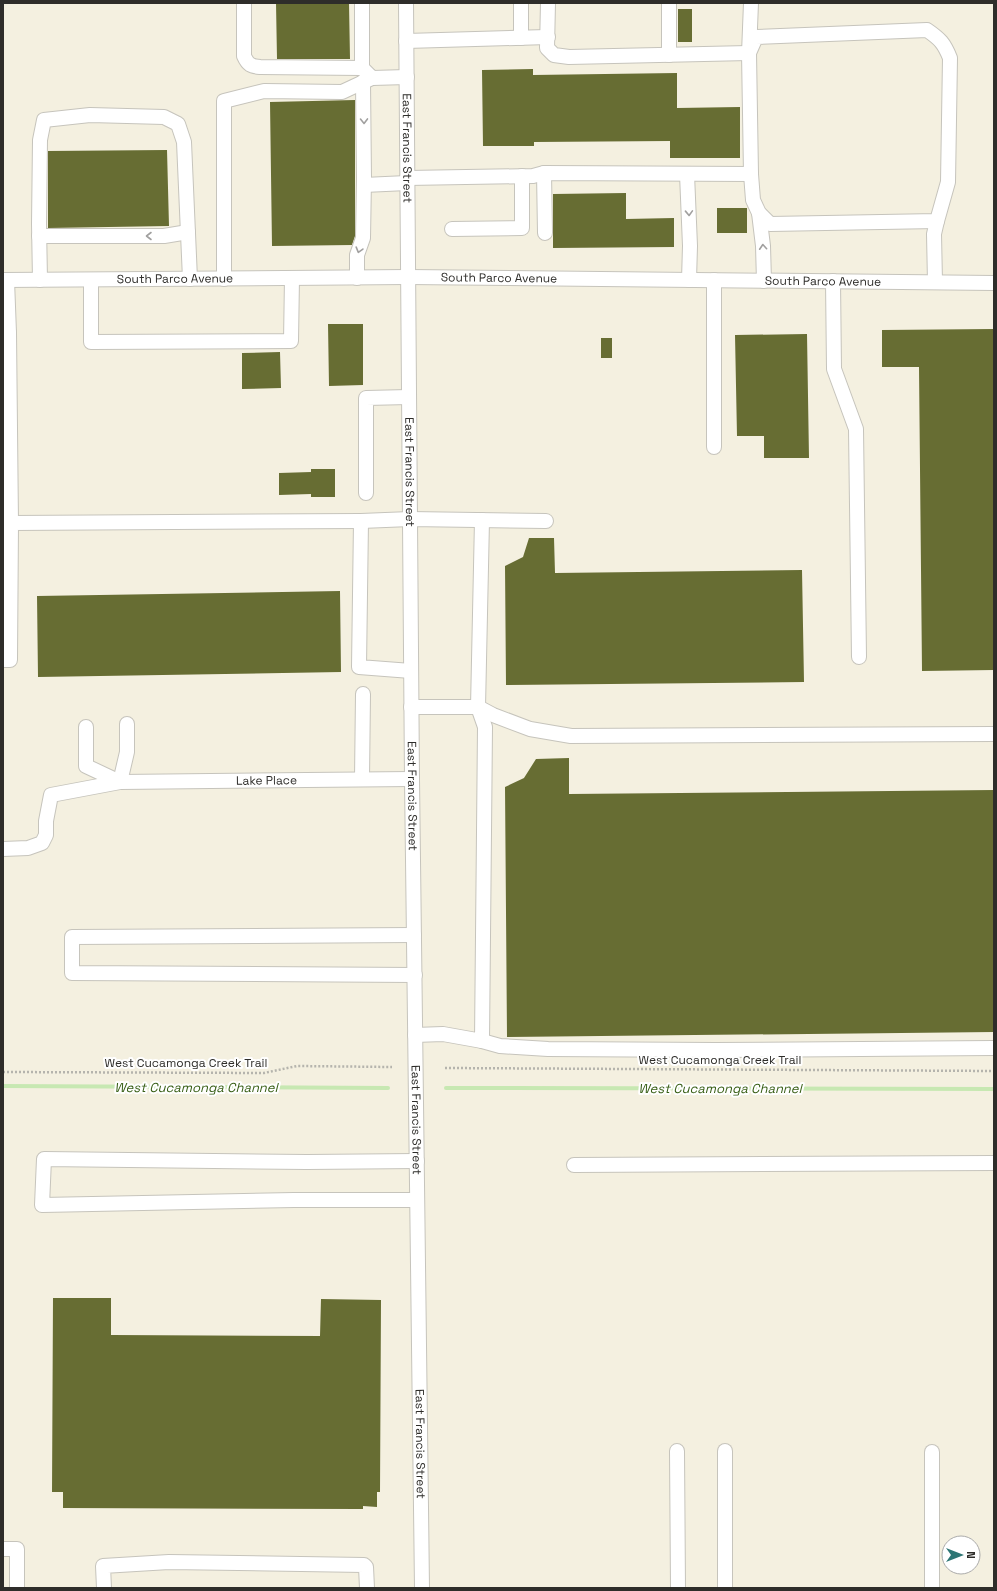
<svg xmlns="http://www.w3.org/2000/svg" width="997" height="1591" font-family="'Space Grotesk',sans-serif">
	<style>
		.built { fill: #f4f0e0; fill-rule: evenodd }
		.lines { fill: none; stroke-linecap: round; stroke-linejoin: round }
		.stream { stroke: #c7e8b2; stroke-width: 4 }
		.building { fill: #676d33 }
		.minor-casing { stroke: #c6c4bc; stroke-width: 16 }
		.path { stroke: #b5b4ad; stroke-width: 2.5; stroke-dasharray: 2 2; stroke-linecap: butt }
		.minor { stroke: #fff; stroke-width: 14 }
		.oneway { stroke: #a1a09f }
		.labels { text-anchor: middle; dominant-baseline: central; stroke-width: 4; stroke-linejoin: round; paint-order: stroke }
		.street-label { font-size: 12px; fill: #2e2d2a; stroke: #fff }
		.water-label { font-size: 13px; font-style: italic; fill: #385f16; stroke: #fff }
	</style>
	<rect width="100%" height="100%" fill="#fdfbf3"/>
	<!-- built -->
	<path class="built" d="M 3,3 L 994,3 L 994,1588 L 3,1588 ZM 949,1543 L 973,1543 L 973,1567 L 949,1567 Z"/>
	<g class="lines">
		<!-- stream -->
		<path class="stream" d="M 3,1086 L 388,1088
			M 446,1088 L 994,1089"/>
	</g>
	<!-- building -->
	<path class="building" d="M 276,3 L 349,3 L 350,59 L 277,59 Z
		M 678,9 L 692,9 L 692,42 L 678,42 Z
		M 533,69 L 533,75 L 677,73 L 677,108 L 740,107 L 740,158 L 670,158 L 670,141 L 534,142 L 534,146 L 483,146 L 482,70 Z
		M 355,100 L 355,236 L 352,245 L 272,246 L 270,102 Z
		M 167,150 L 169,226 L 48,228 L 48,151 Z
		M 626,193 L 626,219 L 674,218 L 674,247 L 553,248 L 553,194 Z
		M 717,208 L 747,208 L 747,233 L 717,233 Z
		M 328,324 L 363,324 L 363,385 L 329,386 Z
		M 994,329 L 994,670 L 922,671 L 919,367 L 882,367 L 882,330 Z
		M 807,334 L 809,458 L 764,458 L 764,436 L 737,436 L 735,335 Z
		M 601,338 L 612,338 L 612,358 L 601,358 Z
		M 280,352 L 281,388 L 242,389 L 242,353 Z
		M 311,469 L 335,469 L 335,497 L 311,497 L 311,494 L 279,495 L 279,473 L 311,472 Z
		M 529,538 L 554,538 L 555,573 L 802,570 L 804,682 L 506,685 L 505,566 L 523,557 Z
		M 340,591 L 341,672 L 38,677 L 37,596 Z
		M 569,758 L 569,794 L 994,790 L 994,1032 L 507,1037 L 505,787 L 524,778 L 536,759 Z
		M 53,1298 L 111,1298 L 111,1335 L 320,1336 L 321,1299 L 381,1300 L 380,1492 L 377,1492 L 377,1507 L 363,1506 L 363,1509 L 63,1508 L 63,1492 L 52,1492 Z"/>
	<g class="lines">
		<defs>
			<g id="minor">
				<path d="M 244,3 L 244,56 C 248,65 251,66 260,67 L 362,68"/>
				<path d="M 362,3 L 362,68 L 372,78 L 407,77"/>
				<path id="s1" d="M 406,3 L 412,779 L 422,1588"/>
				<path d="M 548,3 L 547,48 L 554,55 L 569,57 L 749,53"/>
				<path d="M 669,3 L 669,55"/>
				<path d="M 521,38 L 521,3"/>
				<path d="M 406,41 L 548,37"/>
				<path d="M 749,53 L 756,37 L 927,30 C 940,39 944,43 950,58 L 948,182 L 937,221 L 770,224 L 759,213 L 753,200 L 751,174 L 749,53 L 751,3"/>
				<path d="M 687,174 L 690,246 L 689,280"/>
				<path d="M 407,178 L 533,176 L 544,173"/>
				<path d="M 364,185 L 407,183"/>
				<path d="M 759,213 L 763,246 L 764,281"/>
				<path d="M 452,229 L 522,228 L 522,176"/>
				<path d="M 545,233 L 544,173 L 751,174"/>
				<path d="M 39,236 L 164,236 L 188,232"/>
				<path d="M 357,278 L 357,255 L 363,238 L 364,179 L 363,82"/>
				<path d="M 224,279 L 224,101 L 264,91 L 342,92 L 372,78"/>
				<path id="s2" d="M 3,280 L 408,277 L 994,283"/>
				<path d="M 40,280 L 39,224 L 40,140 L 44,120 L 90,115 L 164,117 L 178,124 L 184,142 L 190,279"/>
				<path d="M 91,280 L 91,342 L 291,341 L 292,278"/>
				<path d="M 714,280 L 714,447"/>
				<path d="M 833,281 L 834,369 L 856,429 L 859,657"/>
				<path d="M 935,282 L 934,234 L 937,221"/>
				<path d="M 9,333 L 11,523"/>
				<path d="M 3,334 L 9,333 L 7,280"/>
				<path d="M 366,493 L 366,398 L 409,397"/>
				<path d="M 3,660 L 10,660 L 11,523 L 361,521"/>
				<path d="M 411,671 L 359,667 L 361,521 L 410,519 L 546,521"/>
				<path d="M 411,707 L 478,707 L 482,520"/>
				<path d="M 478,707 L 493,715 L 530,729 L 571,736 L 994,734"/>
				<path d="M 86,727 L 86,766 L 120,782"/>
				<path d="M 362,779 L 363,694"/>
				<path d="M 120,782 L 127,752 L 127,724"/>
				<path id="s3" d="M 3,849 L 28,848 L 42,843 L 46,835 L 46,821 L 51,795 L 120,782 L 412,779"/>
				<path d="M 414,935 L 72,937 L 72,973 L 415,975"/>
				<path d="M 415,1035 L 443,1034 L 482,1041 L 485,727 L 478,707"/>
				<path d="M 482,1041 L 500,1046 L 548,1049 L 715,1050 L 994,1048"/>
				<path d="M 417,1161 L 307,1162 L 44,1159 L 42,1205 L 294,1200 L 417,1200"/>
				<path d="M 574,1165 L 994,1163"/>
				<path d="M 677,1451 L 678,1588"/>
				<path d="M 725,1451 L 725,1588"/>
				<path d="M 932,1452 L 932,1588"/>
				<path d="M 3,1549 L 17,1549 L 17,1588"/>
				<path d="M 104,1588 L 103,1566 L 169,1562 L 364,1565 L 366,1567 L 367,1588"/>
			</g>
		</defs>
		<!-- minor casing -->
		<use href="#minor" class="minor-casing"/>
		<!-- path -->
		<path class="path" d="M 445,1068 L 994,1071
			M 3,1072 L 264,1073 L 297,1066 L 392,1067"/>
		<!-- minor -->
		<use href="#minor" class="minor"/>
	</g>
	<!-- one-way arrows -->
	<defs><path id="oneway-chevron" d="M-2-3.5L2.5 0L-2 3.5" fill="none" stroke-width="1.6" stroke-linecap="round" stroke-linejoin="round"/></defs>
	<g class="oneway">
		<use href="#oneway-chevron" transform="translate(364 121) rotate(89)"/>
		<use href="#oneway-chevron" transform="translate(689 213) rotate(88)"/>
		<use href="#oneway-chevron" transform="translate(149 236) rotate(180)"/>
		<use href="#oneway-chevron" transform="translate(763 247) rotate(-94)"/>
		<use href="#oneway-chevron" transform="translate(359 250) rotate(106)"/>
	</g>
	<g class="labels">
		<!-- street labels -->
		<g class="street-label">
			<text stroke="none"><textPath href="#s1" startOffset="145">East Francis Street</textPath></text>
			<text stroke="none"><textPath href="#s2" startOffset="496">South Parco Avenue</textPath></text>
			<text stroke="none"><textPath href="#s2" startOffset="172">South Parco Avenue</textPath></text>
			<text stroke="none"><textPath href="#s2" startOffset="820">South Parco Avenue</textPath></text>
			<text stroke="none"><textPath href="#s1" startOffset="469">East Francis Street</textPath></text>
			<text stroke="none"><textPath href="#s3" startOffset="306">Lake Place</textPath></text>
			<text stroke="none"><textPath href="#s1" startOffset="793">East Francis Street</textPath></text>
			<text x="720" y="1060">West Cucamonga Creek Trail</text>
			<text x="186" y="1063">West Cucamonga Creek Trail</text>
			<text stroke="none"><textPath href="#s1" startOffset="1117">East Francis Street</textPath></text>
			<text stroke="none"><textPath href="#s1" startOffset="1441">East Francis Street</textPath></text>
		</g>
		<!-- water labels -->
		<g class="water-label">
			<text x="196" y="1087">West Cucamonga Channel</text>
			<text x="720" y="1088">West Cucamonga Channel</text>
		</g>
	</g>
	<!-- border -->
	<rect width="997" height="1591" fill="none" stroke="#2e2d2a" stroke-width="8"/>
	<!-- north arrow -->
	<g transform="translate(961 1555) rotate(90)"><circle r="19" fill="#ffffff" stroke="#ababaa"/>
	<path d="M0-3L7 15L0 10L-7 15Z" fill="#2d7674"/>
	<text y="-6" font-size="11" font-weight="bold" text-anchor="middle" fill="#2e2d2a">N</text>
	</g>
</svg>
